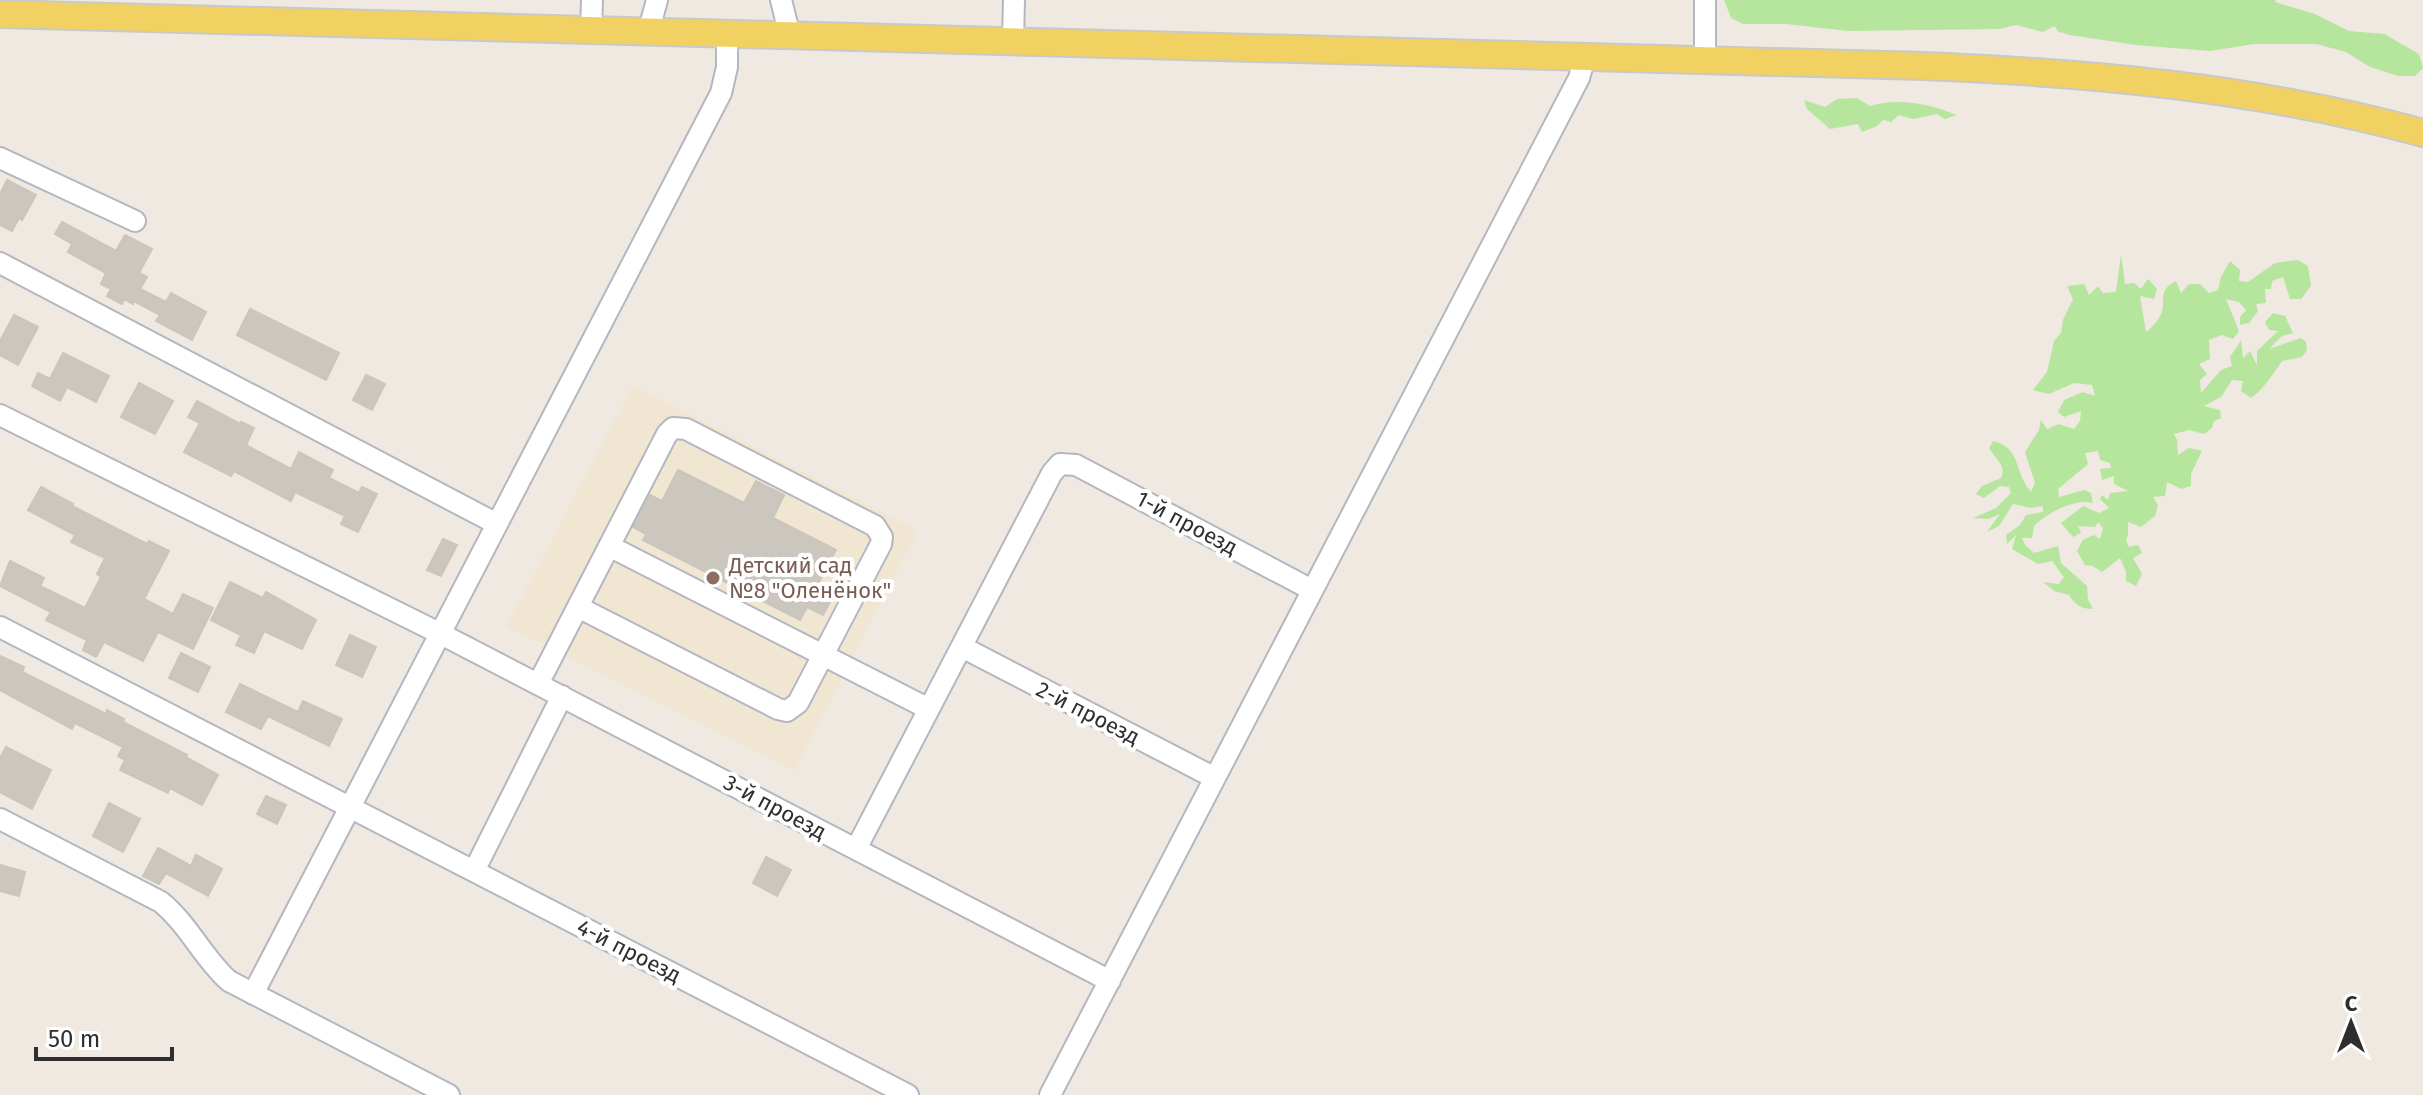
<svg xmlns="http://www.w3.org/2000/svg" width="2423" height="1095" font-family="'Fira Sans',sans-serif">
	<style>
		.education { fill: #f0e6d1 }
		.green { fill: #b6e59e }
		.building { fill: #cbc7bf; stroke: #cbc5ba; stroke-width: 2 }
		.lines { fill: none; stroke-linecap: round; stroke-linejoin: round }
		.minor-casing { stroke: #b4b7c1; stroke-width: 24 }
		.major-casing { stroke: #c9c9c9; stroke-width: 30 }
		.minor { stroke: #fff; stroke-width: 20 }
		.major { stroke: #f2d163; stroke-width: 26 }
		.education-dot { fill: #8d6e63; stroke: #fff; stroke-width: 3 }
		.labels { text-anchor: middle; dominant-baseline: central; stroke-width: 8; stroke-linejoin: round; paint-order: stroke }
		.street-label { font-size: 22px; fill: #2e2e2e; stroke: #fff }
		.education-label { font-size: 22px; fill: #785e54; stroke: #fff; text-anchor: start }
	</style>
	<rect width="100%" height="100%" fill="#efe9e1"/>
	<!-- education -->
	<path class="education" d="M 633,385 L 918,531 L 794,771 L 507,626 Z"/>
	<!-- green -->
	<path class="green" d="M 1724,0 L 2276,0 L 2275,2 L 2315,14 L 2349,31 L 2384,34 L 2419,54 L 2423,68 L 2415,76 L 2398,76 L 2370,67 L 2346,52 L 2316,44 L 2254,44 L 2210,51 L 2136,45 L 2070,35 L 2059,32 L 2054,26 L 2043,32 L 2016,25 L 1999,29 L 1848,31 L 1786,24 L 1743,24 L 1731,18 Z
		M 1857,98 L 1870,106 C 1898,97 1931,104 1957,115 L 1945,119 L 1937,114 L 1913,119 L 1899,115 L 1891,122 L 1883,120 L 1877,126 L 1862,132 L 1858,124 L 1830,129 L 1807,109 L 1804,100 L 1825,107 L 1837,99 Z
		M 2121,254 L 2125,284 L 2134,283 L 2141,289 L 2148,279 L 2157,289 L 2154,299 L 2140,296 L 2146,332 C 2151,328 2157,322 2160,316 C 2168,300 2155,292 2176,281 L 2181,293 L 2189,284 L 2200,284 L 2209,293 L 2218,290 L 2221,277 L 2230,261 L 2240,270 L 2239,281 L 2248,282 L 2275,263 L 2298,260 L 2308,266 L 2311,286 L 2301,299 L 2290,299 L 2283,277 L 2272,281 L 2271,289 L 2265,289 L 2266,303 L 2256,304 L 2258,311 L 2249,323 L 2240,325 L 2240,317 L 2246,310 L 2239,302 L 2226,299 L 2239,331 L 2233,339 L 2222,335 L 2209,340 L 2210,359 L 2199,364 L 2207,374 L 2200,380 L 2201,393 L 2221,370 L 2232,366 L 2230,357 L 2241,340 L 2243,358 L 2250,351 L 2257,365 L 2257,351 L 2278,331 L 2269,330 L 2265,322 L 2273,313 L 2285,316 L 2293,333 L 2282,336 L 2269,349 L 2301,338 L 2306,342 L 2307,350 L 2302,357 L 2282,361 C 2275,372 2261,392 2251,398 L 2241,391 L 2243,381 L 2232,380 L 2221,397 L 2204,406 L 2220,410 L 2221,418 L 2214,421 L 2212,428 L 2204,434 L 2189,430 L 2174,434 L 2177,440 L 2178,455 L 2189,448 L 2202,451 L 2191,474 L 2191,486 L 2181,489 L 2167,482 L 2165,496 L 2153,497 L 2158,505 L 2155,516 L 2141,527 L 2128,522 L 2128,534 L 2126,540 L 2129,547 L 2138,545 L 2142,553 L 2133,558 L 2142,574 L 2136,586 L 2126,581 L 2126,572 L 2120,558 L 2102,572 L 2093,566 L 2085,565 L 2077,551 L 2083,540 L 2094,535 L 2100,539 L 2103,528 L 2098,522 L 2095,527 L 2078,526 L 2081,533 L 2073,537 L 2061,523 L 2083,506 L 2099,513 L 2109,508 L 2100,499 L 2102,495 L 2108,500 L 2110,493 L 2128,491 L 2114,484 L 2114,476 L 2102,480 L 2100,469 L 2111,468 L 2110,463 L 2100,460 L 2098,451 L 2085,453 L 2088,464 L 2058,489 L 2059,497 L 2084,490 L 2091,493 L 2093,503 C 2075,498 2047,513 2034,526 L 2032,538 L 2022,538 L 2026,546 L 2034,553 L 2058,546 L 2061,563 L 2087,586 L 2088,600 L 2093,609 C 2082,609 2075,605 2069,595 L 2054,591 L 2043,582 L 2059,584 L 2064,577 L 2052,561 L 2038,564 L 2012,549 L 2016,535 L 2007,544 L 2006,535 L 2020,525 L 2026,515 L 2043,512 L 2043,506 L 2031,508 L 2013,504 L 1999,526 L 1987,532 L 2000,514 L 1988,519 L 1973,518 L 1996,508 L 2011,493 L 2009,487 L 2000,486 L 1984,498 L 1976,494 L 1982,486 L 2001,478 C 2007,465 1995,459 1989,448 L 1993,441 C 2022,448 2013,471 2031,492 L 2035,483 L 2025,452 L 2039,430 L 2041,420 L 2047,429 L 2059,424 L 2074,429 L 2080,421 L 2081,411 L 2064,417 L 2058,412 L 2064,400 L 2083,392 L 2095,396 L 2092,385 L 2074,383 L 2049,394 L 2033,390 L 2047,372 L 2054,341 L 2061,333 L 2063,320 L 2073,299 L 2067,286 L 2084,284 L 2089,295 L 2098,286 L 2103,293 L 2116,292 Z"/>
	<!-- building -->
	<path class="building" d="M 7,180 L 36,195 L 22,220 L 19,218 L 12,231 L 0,225 L 0,194 Z
		M 62,222 L 116,251 L 125,235 L 152,249 L 139,273 L 147,277 L 140,289 L 166,302 L 171,293 L 206,312 L 192,340 L 156,321 L 160,315 L 134,301 L 133,304 L 124,299 L 122,304 L 107,296 L 111,289 L 101,284 L 106,273 L 68,252 L 72,244 L 55,234 Z
		M 250,309 L 339,353 L 326,380 L 237,335 Z
		M 14,315 L 38,327 L 18,365 L 0,355 L 0,341 Z
		M 63,353 L 109,376 L 96,402 L 67,387 L 60,401 L 32,386 L 38,373 L 50,379 Z
		M 366,375 L 385,384 L 372,410 L 353,400 Z
		M 139,383 L 173,401 L 155,434 L 121,417 Z
		M 197,401 L 240,424 L 241,422 L 254,428 L 246,445 L 291,469 L 299,452 L 333,470 L 329,478 L 359,493 L 362,487 L 377,494 L 358,532 L 341,524 L 345,516 L 295,492 L 291,501 L 234,471 L 231,476 L 184,452 L 200,423 L 188,417 Z
		M 678,470 L 744,503 L 756,481 L 784,495 L 773,518 L 836,550 L 818,584 L 835,593 L 823,615 L 807,607 L 800,620 L 643,540 L 646,534 L 633,527 L 650,495 L 662,501 Z
		M 41,487 L 73,504 L 72,506 L 147,544 L 149,541 L 169,551 L 144,599 L 173,614 L 183,594 L 213,608 L 193,649 L 158,632 L 143,661 L 104,642 L 96,657 L 83,650 L 87,640 L 46,620 L 51,612 L 0,586 L 10,561 L 44,578 L 40,586 L 85,608 L 101,577 L 97,574 L 105,558 L 71,542 L 75,535 L 28,510 Z
		M 443,539 L 457,545 L 441,576 L 427,570 Z
		M 230,582 L 263,598 L 266,592 L 316,620 L 302,649 L 264,631 L 254,653 L 236,645 L 241,635 L 211,620 Z
		M 350,635 L 376,647 L 362,677 L 336,665 Z
		M 181,653 L 210,667 L 198,692 L 169,678 Z
		M 0,656 L 24,667 L 22,672 L 106,714 L 107,710 L 124,719 L 123,722 L 187,755 L 186,757 L 218,775 L 202,805 L 170,788 L 168,793 L 120,770 L 125,760 L 118,756 L 123,747 L 75,723 L 72,729 L 0,690 Z
		M 240,684 L 298,712 L 303,701 L 342,719 L 329,746 L 268,716 L 261,729 L 226,712 Z
		M 6,747 L 51,770 L 32,809 L 0,792 L 0,758 Z
		M 266,796 L 286,805 L 277,824 L 257,814 Z
		M 109,803 L 140,819 L 123,852 L 93,836 Z
		M 158,848 L 191,866 L 196,855 L 222,869 L 208,896 L 166,873 L 159,884 L 143,876 Z
		M 766,857 L 791,870 L 777,896 L 753,883 Z
		M 0,865 L 25,872 L 19,896 L 0,891 Z"/>
	<g class="lines">
		<defs>
			<path id="minor" d="M 781,0 L 790,36
				M 1705,0 L 1705,60
				M 591,31 L 592,0
				M 648,33 L 657,0
				M 1013,42 L 1014,0
				M 0,158 L 135,221
				M 0,263 L 497,524
				M 0,415 L 441,634 L 1110,981
				M 609,546 L 929,709
				M 0,627 L 908,1095
				M 962,647 L 1215,778
				M 538,684 L 667,434 L 673,428 L 686,429 L 875,526 L 882,537 L 881,544 L 798,703 L 787,711 L 778,709 L 578,607
				M 0,819 L 161,902 C 189,925 203,958 229,981 L 449,1095
				M 856,849 L 1052,473 L 1060,464 L 1076,465 L 1312,590
				M 474,871 L 562,696
				M 253,994 L 721,93 L 727,67 L 727,34
				M 1050,1095 L 1579,78 L 1585,57"/>
			<path id="major" d="M 0,14 L 1923,66 C 2093,73 2259,88 2423,133"/>
		</defs>
		<!-- minor casing -->
		<use href="#minor" class="minor-casing"/>
		<!-- major casing -->
		<use href="#major" class="major-casing"/>
		<!-- minor -->
		<use href="#minor" class="minor"/>
		<!-- major -->
		<use href="#major" class="major"/>
	</g>
	<!-- markers -->
	<circle class="education-dot" cx="713" cy="578" r="8"/>
	<g class="labels">
		<!-- street labels -->
		<g class="street-label">
			<text transform="translate(1187 523) rotate(28)">1-й проезд</text>
			<text transform="translate(1088 713) rotate(27)">2-й проезд</text>
			<text transform="translate(775 807) rotate(28)">3-й проезд</text>
			<text transform="translate(629 951) rotate(27)">4-й проезд</text>
		</g>
		<!-- education labels -->
		<g class="education-label">
			<text x="729" y="565">Детский сад<tspan x="729" dy="25">№8 "Оленёнок"</tspan></text>
		</g>
	</g>
	<!-- north arrow -->
	<g transform="translate(2351 1023)" stroke="#ffffff" stroke-width="6" paint-order="stroke">
	<path d="M0-6L14 30L0 20L-14 30Z" fill="#2e2e2e"/>
	<text y="-12" font-size="22" font-weight="bold" text-anchor="middle" fill="#2e2e2e">С</text>
	</g>
	<!-- scale -->
	<path d="M36 1047v12h136v-12" fill="none" stroke="#2e2e2e" stroke-width="4"/>
	<text x="48" y="1047" font-size="24" fill="#2e2e2e" stroke="#ffffff" stroke-width="6" paint-order="stroke">50 m</text>
</svg>
